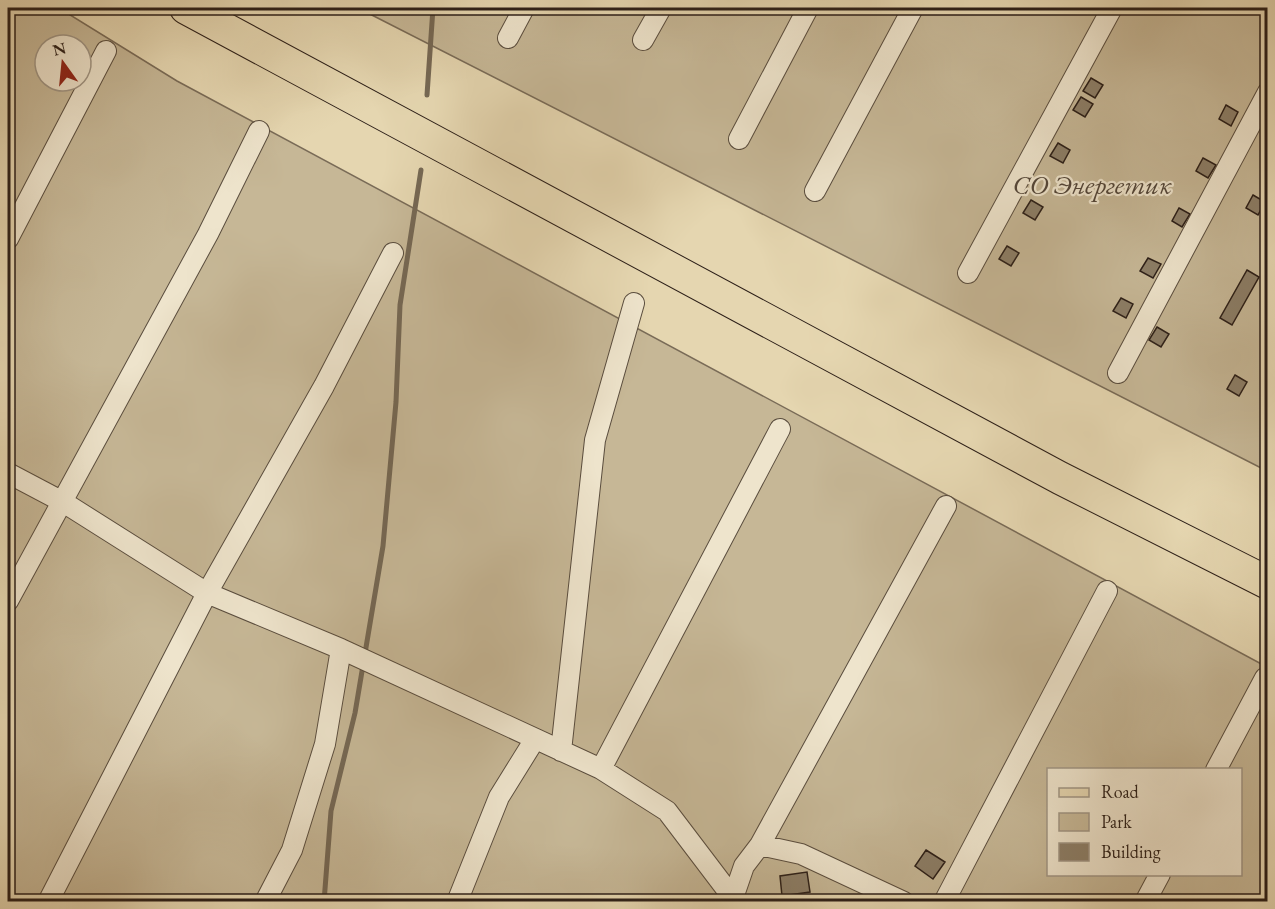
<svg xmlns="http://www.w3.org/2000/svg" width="1275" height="909" font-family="'EB Garamond',serif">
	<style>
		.green { fill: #c6b796; stroke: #796b57; stroke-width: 1.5; fill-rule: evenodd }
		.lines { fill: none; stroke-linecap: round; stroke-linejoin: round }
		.stream { stroke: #756854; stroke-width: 5 }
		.building { fill: #8c7e67; stroke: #2c1f18; stroke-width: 1.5 }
		.street-casing { stroke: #5a4d3e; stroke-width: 22 }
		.primary-casing { stroke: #2c1f18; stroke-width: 34 }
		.street { stroke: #eee4cc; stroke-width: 20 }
		.primary { stroke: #e5d6b0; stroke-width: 32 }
		.labels { text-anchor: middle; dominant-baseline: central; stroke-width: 4.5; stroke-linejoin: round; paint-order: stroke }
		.park-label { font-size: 27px; font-style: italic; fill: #524538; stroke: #eee4cc }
	</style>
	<rect width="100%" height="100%" fill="#e5d6b0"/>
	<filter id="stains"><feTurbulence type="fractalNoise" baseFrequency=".00333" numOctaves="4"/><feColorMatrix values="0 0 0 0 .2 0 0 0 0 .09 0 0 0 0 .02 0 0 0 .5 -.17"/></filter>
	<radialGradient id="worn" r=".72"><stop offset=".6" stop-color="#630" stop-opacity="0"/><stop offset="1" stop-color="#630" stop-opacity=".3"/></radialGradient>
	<!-- green -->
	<path class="green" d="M 8,8 L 59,8 L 177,81 L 1267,667 L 1267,901 L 8,901 ZM 45,45 L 81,45 L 81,81 L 45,81 ZM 1048,770 L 1240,770 L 1240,874 L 1048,874 Z
		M 358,8 L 1267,8 L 1267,471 Z"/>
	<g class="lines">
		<!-- stream -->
		<path class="stream" d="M 427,95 L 433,8
			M 324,902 L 331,811 L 355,713 L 383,546 L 396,402 L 400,305 L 421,170"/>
	</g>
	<!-- building -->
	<path class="building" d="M 1091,78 L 1103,85 L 1095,98 L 1083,91 Z
		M 1081,97 L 1093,104 L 1085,117 L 1073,110 Z
		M 1226,105 L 1238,112 L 1231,126 L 1219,119 Z
		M 1058,143 L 1070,150 L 1063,163 L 1050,156 Z
		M 1203,158 L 1216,165 L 1208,178 L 1196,171 Z
		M 1253,195 L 1265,202 L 1258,215 L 1246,208 Z
		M 1031,200 L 1043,207 L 1035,220 L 1023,213 Z
		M 1179,208 L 1190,214 L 1182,227 L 1172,221 Z
		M 1007,246 L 1019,253 L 1011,266 L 999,259 Z
		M 1148,258 L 1161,264 L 1153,278 L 1140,271 Z
		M 1247,270 L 1259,277 L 1232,325 L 1220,318 Z
		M 1121,298 L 1133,304 L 1126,318 L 1113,311 Z
		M 1157,327 L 1169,334 L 1161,347 L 1149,340 Z
		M 1235,375 L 1247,382 L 1239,396 L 1227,389 Z
		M 926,850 L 945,862 L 933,879 L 915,866 Z
		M 807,872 L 810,892 L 782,896 L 780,876 Z"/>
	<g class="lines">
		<defs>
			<path id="street" d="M 508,38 L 524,8
				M 643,40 L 661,8
				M 739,139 L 808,8
				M 815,191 L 913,8
				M 8,239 L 106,51
				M 968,273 L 1112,8
				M 1118,373 L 1268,92
				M 8,473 L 63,502 L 207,593 L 341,649 L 601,769 L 667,811 L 733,898
				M 8,601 L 208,234 L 259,131
				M 561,751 L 595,440 L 634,303
				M 601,769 L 780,429
				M 1216,770 L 1265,678
				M 760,845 L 801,854 L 904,902
				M 48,902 L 207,593 L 324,386 L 393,253
				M 265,902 L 292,850 L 325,744 L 341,649
				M 457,902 L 499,797 L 535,739
				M 735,902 L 733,898 L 744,866 L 760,845 L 946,506
				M 944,902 L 1107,591
				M 1145,902 L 1160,874"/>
			<path id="primary" d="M 186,8 L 1060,478 L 1268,583"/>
		</defs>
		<!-- street casing -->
		<use href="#street" class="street-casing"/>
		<!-- primary casing -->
		<use href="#primary" class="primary-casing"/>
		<!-- street -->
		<use href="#street" class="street"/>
		<!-- primary -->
		<use href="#primary" class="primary"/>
	</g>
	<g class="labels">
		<!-- park labels -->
		<g class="park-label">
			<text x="1092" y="184">СО Энергетик</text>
		</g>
	</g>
	<!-- margin -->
	<rect width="1275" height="909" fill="none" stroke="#e5d6b0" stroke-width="30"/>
	<rect x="9" y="9" width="1257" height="891" fill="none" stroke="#2c1f18" stroke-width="3"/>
	<rect x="15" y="15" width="1245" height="879" fill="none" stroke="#2c1f18" stroke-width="1.5"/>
	<!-- legend -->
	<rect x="1047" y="768" width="195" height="108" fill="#eee4cc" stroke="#a09584" stroke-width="1.5"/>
	<rect x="1059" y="788" width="30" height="9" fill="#e5d6b0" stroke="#a09584" stroke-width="1.5"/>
	<text x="1101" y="798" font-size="18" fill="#2c1f18">Road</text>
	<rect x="1059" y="813" width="30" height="18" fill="#c6b796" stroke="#a09584" stroke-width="1.5"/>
	<text x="1101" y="828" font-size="18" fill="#2c1f18">Park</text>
	<rect x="1059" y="843" width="30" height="18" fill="#8c7e67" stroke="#a09584" stroke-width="1.5"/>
	<text x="1101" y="858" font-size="18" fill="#2c1f18">Building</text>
	<!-- north arrow -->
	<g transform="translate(63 63) rotate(345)"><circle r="28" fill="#eee4cc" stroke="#a09584" stroke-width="1.5"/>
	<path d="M0-4.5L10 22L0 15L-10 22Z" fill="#8f2418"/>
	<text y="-9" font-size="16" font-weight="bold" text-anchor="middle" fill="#2c1f18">N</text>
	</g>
	<rect width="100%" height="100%" filter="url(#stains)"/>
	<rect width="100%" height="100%" fill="url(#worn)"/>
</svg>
